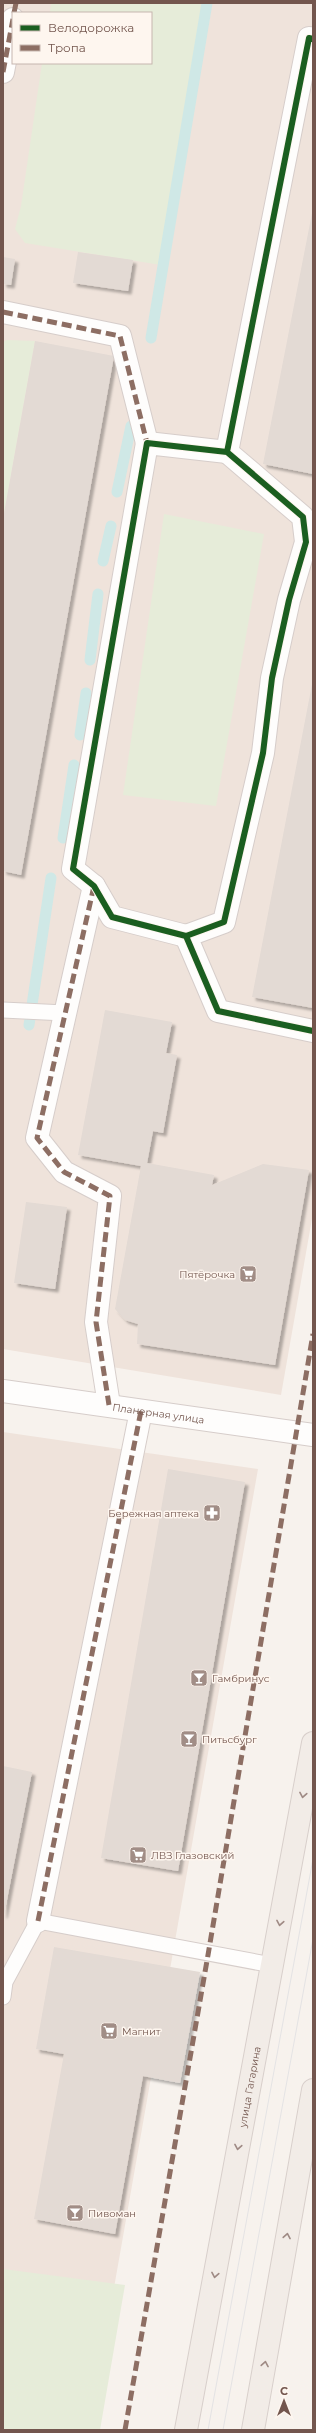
<svg xmlns="http://www.w3.org/2000/svg" width="316" height="2433" font-family="Montserrat,sans-serif">
	<style>
		.residential { fill: #efe3db; fill-rule: evenodd }
		.green { fill: #e6ecd9 }
		.lines { fill: none; stroke-linecap: round; stroke-linejoin: round }
		.stream { stroke: #cfe8e6; stroke-width: 11 }
		.building { fill: #e3dad4; filter: url(#shadow) }
		.lane-casing { stroke: #d6cdca; stroke-width: 17 }
		.street-casing { stroke: #d6cdca; stroke-width: 24 }
		.primary-casing { stroke: #d8cfcb; stroke-width: 24 }
		.lane { stroke: #fefdfc; stroke-width: 15 }
		.street { stroke: #fefdfc; stroke-width: 22 }
		.primary { stroke: #f2ece7; stroke-width: 22 }
		.tram { stroke: #e4e3e4; stroke-width: 1 }
		.quiet { stroke: #8d6e63; stroke-width: 5; stroke-dasharray: 10 5; stroke-linecap: butt }
		.cycleway-casing { stroke: #fef6ef; stroke-width: 8 }
		.cycleway { stroke: #1b5e20; stroke-width: 6 }
		.oneway { stroke: #9f8a84 }
		.labels { text-anchor: middle; dominant-baseline: central; stroke-width: 3; stroke-linejoin: round; paint-order: stroke }
		.poi-label { font-size: 10px; fill: #73564e; stroke: #fef6ef; text-anchor: start }
		.street-label { font-size: 10px; fill: #73564e; stroke: #fef6ef }
	</style>
	<defs>
		<filter id="shadow"><feDropShadow dx="3.5" dy="3.5" stdDeviation="1" flood-color="#0004"/></filter>
	</defs>
	<rect width="100%" height="100%" fill="#f7f2ed"/>
	<!-- residential -->
	<path class="residential" d="M 3,3 L 313,3 L 313,1213 L 281,1395 L 3,1349 ZM 13,13 L 151,13 L 151,63 L 13,63 Z
		M 3,1432 L 258,1469 L 89,2430 L 3,2430 Z"/>
	<!-- green -->
	<path class="green" d="M 51,3 L 200,3 L 204,9 L 161,265 L 25,243 L 15,229 L 21,206 L 42,63 L 151,63 L 151,13 L 50,13 Z
		M 7,340 L 35,341 L 3,519 L 3,342 Z
		M 164,514 L 264,534 L 216,806 L 123,795 Z
		M 3,2269 L 125,2285 L 100,2430 L 3,2430 Z"/>
	<g class="lines">
		<!-- stream -->
		<path class="stream" d="M 151,338 L 207,3
			M 117,492 L 131,426
			M 103,561 L 111,526
			M 90,660 L 98,594
			M 80,735 L 86,693
			M 63,838 L 74,765
			M 29,1025 L 51,878"/>
	</g>
	<!-- building -->
	<path class="building" d="M 313,208 L 313,474 L 263,464 Z
		M 78,252 L 133,260 L 128,291 L 73,283 Z
		M 3,257 L 15,259 L 11,285 L 3,284 Z
		M 35,341 L 114,356 L 21,875 L 3,871 L 3,519 Z
		M 313,679 L 313,1008 L 252,997 Z
		M 105,1010 L 172,1022 L 166,1053 L 177,1055 L 163,1133 L 153,1131 L 147,1163 L 214,1175 L 212,1185 L 263,1164 L 309,1170 L 275,1365 L 137,1344 L 138,1324 L 125,1320 L 115,1309 L 141,1166 L 78,1155 Z
		M 26,1202 L 67,1207 L 55,1289 L 14,1283 Z
		M 168,1469 L 245,1482 L 178,1871 L 101,1858 Z
		M 3,1766 L 32,1772 L 4,1915 L 3,1915 Z
		M 54,1947 L 200,1972 L 180,2083 L 143,2076 L 115,2234 L 34,2219 L 64,2054 L 36,2049 Z"/>
	<g class="lines">
		<defs>
			<path id="lane" d="M 3,1010 L 65,1013
				M 3,1997 L 5,1982 L 38,1921 L 272,1965"/>
			<g id="street">
				<path d="M 313,39 L 309,38 L 227,452 L 303,517 L 306,542 L 289,600 L 272,678 L 263,753 L 224,922 L 186,936 L 218,1011 L 313,1031"/>
				<path d="M 3,72 L 13,19"/>
				<path d="M 3,312 L 120,336 L 147,443"/>
				<path d="M 94,886 L 37,1138 L 64,1172 L 110,1196 L 96,1322 L 109,1405"/>
				<path d="M 186,936 L 112,917 L 94,886 L 73,869 L 147,443 L 227,452"/>
				<path id="s1" d="M 3,1391 L 313,1435"/>
				<path d="M 38,1921 L 141,1411"/>
			</g>
			<g id="primary">
				<path id="s2" d="M 186,2430 L 313,1743"/>
				<path d="M 253,2430 L 313,2090"/>
			</g>
		</defs>
		<!-- lane casing -->
		<use href="#lane" class="lane-casing"/>
		<!-- street casing -->
		<use href="#street" class="street-casing"/>
		<!-- primary casing -->
		<use href="#primary" class="primary-casing"/>
		<!-- lane -->
		<use href="#lane" class="lane"/>
		<!-- street -->
		<use href="#street" class="street"/>
		<!-- primary -->
		<use href="#primary" class="primary"/>
		<!-- tram -->
		<path class="tram" d="M 208,2430 L 313,1859
			M 223,2430 L 313,1939"/>
		<!-- quiet -->
		<path class="quiet" d="M 14,13 L 16,3
			M 3,72 L 13,19
			M 3,312 L 120,336 L 147,443
			M 94,886 L 37,1138 L 64,1172 L 110,1196 L 96,1322 L 109,1405
			M 38,1921 L 141,1411
			M 125,2430 L 208,1955 L 313,1334"/>
		<defs>
			<path id="cycleway" d="M 313,39 L 309,38 L 227,452 L 303,517 L 306,542 L 289,600 L 272,678 L 263,753 L 224,922 L 186,936 L 218,1011 L 313,1031
				M 186,936 L 112,917 L 94,886 L 73,869 L 147,443 L 227,452"/>
		</defs>
		<!-- cycleway casing -->
		<use href="#cycleway" class="cycleway-casing"/>
		<!-- cycleway -->
		<use href="#cycleway" class="cycleway"/>
	</g>
	<!-- one-way arrows -->
	<defs><path id="oneway-chevron" d="M-2-3.5L2.5 0L-2 3.5" fill="none" stroke-width="1.6" stroke-linecap="round" stroke-linejoin="round"/></defs>
	<g class="oneway">
		<use href="#oneway-chevron" transform="translate(303 1795) rotate(100)"/>
		<use href="#oneway-chevron" transform="translate(280 1923) rotate(100)"/>
		<use href="#oneway-chevron" transform="translate(238 2147) rotate(100)"/>
		<use href="#oneway-chevron" transform="translate(287 2236) rotate(-80)"/>
		<use href="#oneway-chevron" transform="translate(215 2275) rotate(100)"/>
		<use href="#oneway-chevron" transform="translate(265 2364) rotate(-80)"/>
	</g>
	<!-- icons -->
	<defs>
		<symbol id="supermarket-square" viewBox="-11 -11 22 22"><rect x="-9" y="-9" width="18" height="18" rx="4" fill="#a18d86" stroke="#fef6ef"/><path d="M-6-5.5h2.5l.6 2H6L4.5 2H-2.5L-4.4-4H-6ZM-1.5 3.2a1.3 1.3 0 1 0 .1 0ZM3 3.2a1.3 1.3 0 1 0 .1 0Z" fill="#fff"/></symbol>
		<symbol id="pharmacy-square" viewBox="-11 -11 22 22"><rect x="-9" y="-9" width="18" height="18" rx="4" fill="#a18d86" stroke="#fef6ef"/><path d="M-2-6h4v4h4v4h-4v4h-4v-4h-4v-4h4Z" fill="#fff"/></symbol>
		<symbol id="bar-square" viewBox="-11 -11 22 22"><rect x="-9" y="-9" width="18" height="18" rx="4" fill="#a18d86" stroke="#fef6ef"/><path d="M-6-5H6L.8 .8V4.5H3.5V6h-7V4.5H-.8V.8Z" fill="#fff"/></symbol>
	</defs>
	<g fill-rule="evenodd">
		<use href="#supermarket-square" x="238" y="1264" width="20" height="20"/>
		<use href="#pharmacy-square" x="202" y="1503" width="20" height="20"/>
		<use href="#bar-square" x="189" y="1668" width="20" height="20"/>
		<use href="#bar-square" x="179" y="1729" width="20" height="20"/>
		<use href="#supermarket-square" x="128" y="1845" width="20" height="20"/>
		<use href="#supermarket-square" x="99" y="2021" width="20" height="20"/>
		<use href="#bar-square" x="65" y="2203" width="20" height="20"/>
	</g>
	<g class="labels">
		<!-- poi labels -->
		<g class="poi-label">
			<text x="235" y="1274" text-anchor="end">Пятёрочка</text>
			<text x="199" y="1513" text-anchor="end">Бережная аптека</text>
			<text x="212" y="1678">Гамбринус</text>
			<text x="202" y="1739">Питьсбург</text>
			<text x="151" y="1855">ЛВЗ Глазовский</text>
			<text x="122" y="2031">Магнит</text>
			<text x="88" y="2213">Пивоман</text>
		</g>
		<!-- street labels -->
		<g class="street-label">
			<text stroke="none"><textPath href="#s1" startOffset="157">Планерная улица</textPath></text>
			<text stroke="none"><textPath href="#s2" startOffset="349">улица Гагарина</textPath></text>
		</g>
	</g>
	<!-- border -->
	<rect width="316" height="2433" fill="none" stroke="#73564e" stroke-width="8"/>
	<!-- legend -->
	<rect x="12" y="12" width="140" height="52" fill="#fef6ef" stroke="#c6b6af"/>
	<rect x="20" y="25" width="20" height="6" fill="#1b5e20" stroke="#c6b6af"/>
	<text x="48" y="32" font-size="12" fill="#73564e">Велодорожка</text>
	<rect x="20" y="45" width="20" height="6" fill="#8d6e63" stroke="#c6b6af"/>
	<text x="48" y="52" font-size="12" fill="#73564e">Тропа</text>
	<!-- north arrow -->
	<g transform="translate(284 2401)" stroke="#fef6ef" stroke-width="3" paint-order="stroke">
	<path d="M0-3L7 15L0 10L-7 15Z" fill="#73564e"/>
	<text y="-6" font-size="11" font-weight="bold" text-anchor="middle" fill="#73564e">С</text>
	</g>
</svg>
